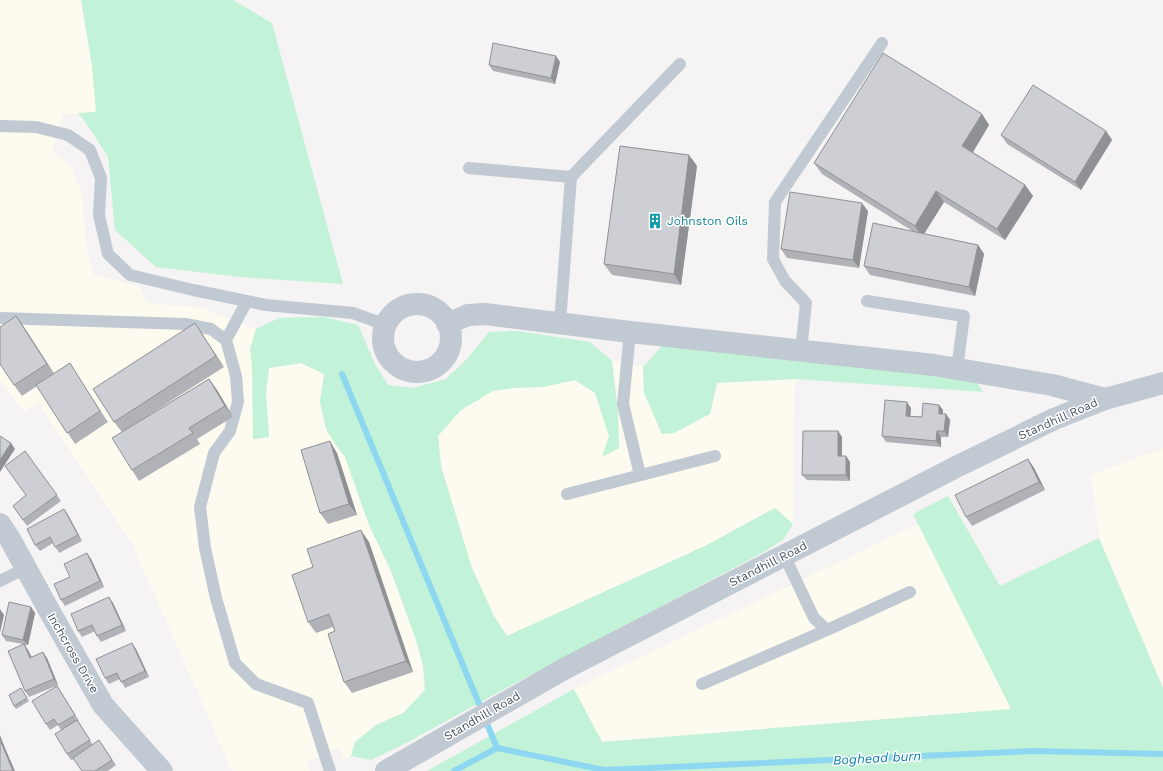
<svg xmlns="http://www.w3.org/2000/svg" width="1163" height="771" font-family="'Work Sans',sans-serif">
	<style>
		.commercial { fill: #fdfaef }
		.green { fill: #c2f2d7 }
		.lines { fill: none; stroke-linecap: round; stroke-linejoin: round }
		.stream { stroke: #8ed7f0; stroke-width: 6 }
		.service { stroke: #c1c9d2; stroke-width: 12 }
		.minor { stroke: #c1c9d2; stroke-width: 22 }
		.tertiary { stroke: #c1c9d2; stroke-width: 22 }
		.wall { fill: #b0b2b7 }
		.shaded-wall { fill: #909195 }
		.building { fill: #cdcfd5; stroke: #909195 }
		.labels { text-anchor: middle; dominant-baseline: central; stroke-width: 3; stroke-linejoin: round; paint-order: stroke }
		.culture-label { font-size: 12px; fill: #0d838f; stroke: #fff; text-anchor: start }
		.street-label { font-size: 12px; fill: #495561; stroke: #fff }
		.water-label { font-size: 13px; font-style: italic; fill: #097ea6; stroke: #fff }
	</style>
	<rect width="100%" height="100%" fill="#f5f3f3"/>
	<!-- commercial -->
	<path class="commercial" d="M 0,0 L 81,0 L 92,66 L 96,113 L 63,114 L 52,151 L 71,166 L 83,197 L 85,236 L 94,275 L 139,286 L 146,303 L 201,308 L 256,329 L 250,349 L 269,436 L 266,393 L 269,368 L 301,363 L 324,374 L 320,402 L 335,444 L 345,457 L 369,525 L 391,571 L 417,643 L 423,666 L 425,690 L 403,713 L 376,725 L 355,742 L 351,756 L 344,760 L 338,748 L 307,762 L 310,771 L 232,771 L 132,544 L 39,404 L 24,412 L 0,381 Z
		M 612,361 L 643,367 L 644,393 L 710,414 L 717,383 L 795,379 L 793,524 L 774,508 L 705,546 L 507,636 L 494,616 L 472,568 L 441,466 L 438,436 L 461,410 L 493,391 L 513,388 L 543,387 L 575,380 L 595,393 L 609,436 L 603,457 L 618,412 Z
		M 1163,448 L 1163,688 L 1099,538 L 1091,475 Z
		M 918,524 L 1012,709 L 602,742 L 574,689 Z"/>
	<!-- green -->
	<path class="green" d="M 81,0 L 233,0 L 272,23 L 343,284 L 240,277 L 156,267 L 115,230 L 108,156 L 84,120 L 78,113 L 96,112 L 92,66 Z
		M 324,317 L 358,325 L 376,366 L 388,385 L 413,388 L 446,379 L 467,359 L 489,332 L 518,331 L 590,342 L 612,361 L 618,412 L 619,448 L 602,457 L 609,436 L 595,393 L 575,380 L 543,387 L 513,388 L 493,391 L 461,410 L 438,436 L 441,466 L 472,568 L 494,616 L 507,636 L 705,546 L 775,508 L 793,524 L 784,539 L 764,552 L 497,693 L 412,740 L 371,760 L 351,756 L 355,742 L 376,725 L 403,713 L 425,690 L 423,666 L 417,643 L 391,571 L 369,525 L 345,457 L 335,444 L 326,429 L 320,402 L 324,374 L 301,363 L 269,368 L 266,393 L 269,437 L 253,439 L 252,365 L 250,349 L 256,329 L 279,318 Z
		M 663,345 L 975,380 L 983,392 L 795,379 L 717,383 L 710,414 L 674,433 L 662,434 L 644,393 L 643,367 Z
		M 948,496 L 1000,586 L 1099,538 L 1163,688 L 1163,771 L 427,771 L 574,689 L 602,742 L 1011,709 L 913,514 Z"/>
	<g class="lines">
		<!-- stream -->
		<path class="stream" d="M 342,374 L 482,711
			M 485,719 L 497,748
			M 497,748 L 604,770 L 1033,751 L 1163,754
			M 454,771 L 497,748"/>
		<!-- service -->
		<path class="service" d="M 0,126 L 36,127 L 68,135 L 90,150 L 101,178 L 99,215 L 108,254 L 130,275 L 193,290 L 266,305 L 353,313 L 386,325
			M 469,168 L 571,177 L 560,323
			M 571,177 L 680,64
			M 867,301 L 964,316 L 957,369
			M 0,318 L 186,324 L 211,329 L 226,340 L 236,376 L 238,402 L 230,431 L 214,453 L 200,507 L 205,548 L 216,598 L 235,663 L 256,684 L 308,703 L 330,771
			M 630,332 L 623,404 L 640,475
			M 226,340 L 247,301
			M 801,351 L 806,303 L 785,281 L 773,259 L 775,202 L 882,43
			M 567,494 L 715,456
			M 784,555 L 814,618 L 827,630
			M 0,581 L 26,568
			M 702,684 L 827,630 L 910,592"/>
		<!-- minor -->
		<path class="minor" d="M383 338a34 34 0 1 1 68 0a34 34 0 1 1-68 0Z
			M 447,324 L 468,315 L 485,314 L 630,332 L 934,365 L 1052,385 L 1105,399
			M 0,524 L 10,539 L 51,614 L 103,705 L 162,771"/>
		<!-- tertiary -->
		<path class="tertiary" d="M 386,771 L 564,669 L 956,467 L 1054,419 L 1105,399 L 1163,383"/>
	</g>
	<!-- wall -->
	<path class="wall" d="M 560,62 L 555,84 L 493,71 L 489,65 Z
		M 982,114 L 989,125 L 973,152 L 1025,185 L 1033,196 L 1005,240 L 944,202 L 924,234 L 978,245 L 984,254 L 975,296 L 870,275 L 864,266 L 914,232 L 822,174 L 814,163 Z
		M 1106,131 L 1112,140 L 1081,190 L 1007,144 L 1001,135 Z
		M 689,155 L 697,166 L 681,285 L 612,275 L 604,264 Z
		M 868,211 L 859,268 L 787,258 L 781,249 Z
		M 16,316 L 54,374 L 77,375 L 108,422 L 75,444 L 37,386 L 22,396 L 14,385 Z
		M 195,323 L 224,367 L 141,420 L 209,379 L 217,390 L 233,417 L 197,439 L 200,444 L 139,481 L 132,470 L 122,432 L 114,422 Z
		M 939,405 L 943,410 L 943,414 L 946,414 L 950,420 L 948,437 L 941,437 L 941,447 L 886,442 L 882,436 L 911,408 L 910,416 L 922,417 Z
		M 838,431 L 842,437 L 842,456 L 846,456 L 850,462 L 850,481 L 807,480 L 802,475 Z
		M 25,451 L 61,501 L 27,526 L 13,506 L 26,496 Z
		M 337,453 L 357,515 L 328,524 L 320,513 Z
		M 1028,459 L 1034,468 L 1045,490 L 972,526 L 966,517 Z
		M 64,509 L 68,515 L 82,541 L 59,553 L 53,543 L 40,551 L 35,545 Z
		M 369,542 L 413,672 L 352,693 L 344,682 L 335,631 L 333,627 L 316,633 L 308,622 L 313,567 Z
		M 91,559 L 104,587 L 65,606 L 61,600 L 70,577 Z
		M 113,603 L 126,631 L 101,642 L 97,636 L 95,631 L 82,637 L 78,631 Z
		M 31,607 L 35,613 L 28,645 L 25,645 L 28,650 L 32,657 L 47,658 L 58,685 L 57,686 L 79,721 L 78,721 L 93,745 L 99,740 L 116,765 L 108,771 L 82,771 L 74,759 L 71,760 L 67,754 L 61,730 L 58,725 L 50,730 L 46,724 L 56,686 L 29,697 L 25,691 L 23,644 L 6,641 L 2,635 Z
		M 136,649 L 149,677 L 125,688 L 120,679 L 109,684 L 105,678 Z
		M 21,688 L 29,701 L 16,709 L 14,706 Z"/>
	<!-- shaded-wall -->
	<path class="shaded-wall" d="M 556,56 L 560,62 L 555,84 L 551,78 Z
		M 982,114 L 989,125 L 970,157 L 962,146 Z
		M 1106,131 L 1112,140 L 1081,190 L 1075,182 Z
		M 689,155 L 697,166 L 681,285 L 674,274 Z
		M 1025,185 L 1033,196 L 1005,240 L 997,229 Z
		M 936,191 L 944,202 L 922,237 L 915,226 Z
		M 862,203 L 868,211 L 859,268 L 853,260 Z
		M 978,245 L 984,254 L 975,296 L 969,287 Z
		M 16,316 L 24,327 L 55,375 L 47,364 Z
		M 195,323 L 202,334 L 224,367 L 216,356 Z
		M 209,379 L 217,390 L 233,417 L 225,406 Z
		M 907,402 L 911,408 L 910,422 L 906,416 Z
		M 939,405 L 943,410 L 943,420 L 939,414 Z
		M 946,414 L 950,420 L 948,437 L 944,431 Z
		M 838,431 L 842,437 L 842,462 L 838,456 Z
		M 937,431 L 941,437 L 941,447 L 936,441 Z
		M 330,441 L 337,453 L 357,515 L 349,504 Z
		M 11,443 L 15,449 L 0,472 L 0,460 Z
		M 846,456 L 850,462 L 850,481 L 846,475 Z
		M 1028,459 L 1034,468 L 1045,490 L 1039,482 Z
		M 64,509 L 68,515 L 82,541 L 78,535 Z
		M 361,530 L 369,542 L 413,672 L 406,661 Z
		M 87,553 L 91,559 L 104,587 L 100,581 Z
		M 109,597 L 113,603 L 126,631 L 122,625 Z
		M 31,607 L 35,613 L 28,645 L 23,640 Z
		M 0,609 L 4,615 L 0,633 Z
		M 132,643 L 136,649 L 149,677 L 145,671 Z
		M 24,644 L 28,650 L 34,664 L 30,658 Z
		M 43,652 L 47,658 L 58,685 L 54,679 Z
		M 57,686 L 61,692 L 79,721 L 75,715 Z
		M 0,735 L 5,748 L 3,745 L 0,737 Z
		M 1,742 L 5,748 L 15,771 L 13,771 Z"/>
	<!-- building -->
	<path class="building" d="M 493,43 L 556,56 L 551,78 L 489,65 Z
		M 883,53 L 982,114 L 962,146 L 1025,185 L 997,229 L 936,191 L 915,226 L 814,163 Z
		M 1033,85 L 1106,131 L 1075,182 L 1001,135 Z
		M 620,146 L 689,155 L 674,274 L 604,264 Z
		M 790,192 L 862,203 L 853,260 L 781,249 Z
		M 873,223 L 978,245 L 969,287 L 864,266 Z
		M 16,316 L 47,364 L 14,385 L 0,364 L 0,327 Z
		M 195,323 L 216,356 L 114,422 L 93,389 Z
		M 70,363 L 100,411 L 67,433 L 36,385 Z
		M 209,379 L 225,406 L 189,428 L 193,433 L 132,470 L 112,438 Z
		M 885,400 L 907,402 L 906,416 L 922,417 L 923,403 L 939,405 L 939,414 L 946,414 L 944,431 L 937,431 L 936,441 L 882,436 Z
		M 803,431 L 838,431 L 838,456 L 846,456 L 846,475 L 802,475 Z
		M 0,436 L 11,443 L 0,460 Z
		M 330,441 L 349,504 L 320,513 L 301,450 Z
		M 25,451 L 57,495 L 23,520 L 13,506 L 26,495 L 5,466 Z
		M 1028,459 L 1039,482 L 966,517 L 955,495 Z
		M 64,509 L 78,535 L 55,547 L 50,537 L 35,545 L 27,529 Z
		M 361,530 L 406,661 L 344,682 L 328,634 L 335,631 L 329,614 L 308,622 L 292,575 L 313,567 L 307,549 Z
		M 87,553 L 100,581 L 61,600 L 54,584 L 70,577 L 64,564 Z
		M 109,597 L 122,625 L 97,636 L 92,625 L 78,631 L 71,614 Z
		M 9,602 L 31,607 L 23,640 L 2,635 Z
		M 132,643 L 145,671 L 121,682 L 117,673 L 105,678 L 96,659 Z
		M 24,644 L 30,658 L 43,652 L 54,679 L 25,691 L 8,651 Z
		M 57,686 L 75,715 L 58,725 L 54,719 L 46,724 L 32,701 Z
		M 21,688 L 27,698 L 14,706 L 9,695 Z
		M 77,720 L 90,740 L 67,754 L 55,734 Z
		M 0,737 L 3,745 L 1,742 L 0,743 Z
		M 99,740 L 112,760 L 95,771 L 82,771 L 73,758 Z
		M 1,742 L 13,771 L 0,771 L 0,743 Z"/>
	<!-- icons -->
	<defs>
		<symbol id="building-bare" viewBox="-9 -9 18 18"><path d="M-4-6H4V6H1V3H-1V6H-4ZM-2.5-4.3h1.7v1.8h-1.7ZM.8-4.3h1.7v1.8H.8ZM-2.5-1h1.7V.8h-1.7ZM.8-1h1.7V.8H.8Z" fill="#0f9aa8" stroke="#fff" stroke-width="2.5" paint-order="stroke"/></symbol>
	</defs>
	<g fill-rule="evenodd">
		<use href="#building-bare" x="644" y="210" width="22" height="22"/>
	</g>
	<g class="labels">
		<!-- culture labels -->
		<g class="culture-label">
			<text x="667" y="221">Johnston Oils</text>
		</g>
		<!-- street labels -->
		<g class="street-label">
			<text transform="translate(1058 419) rotate(-24)">Standhill Road</text>
			<text transform="translate(768 564) rotate(-27)">Standhill Road</text>
			<text transform="translate(73 653) rotate(60)">Inchcross Drive</text>
			<text transform="translate(482 716) rotate(-30)">Standhill Road</text>
		</g>
		<!-- water labels -->
		<g class="water-label">
			<text transform="translate(877 758) rotate(-3)">Boghead burn</text>
		</g>
	</g>
</svg>
